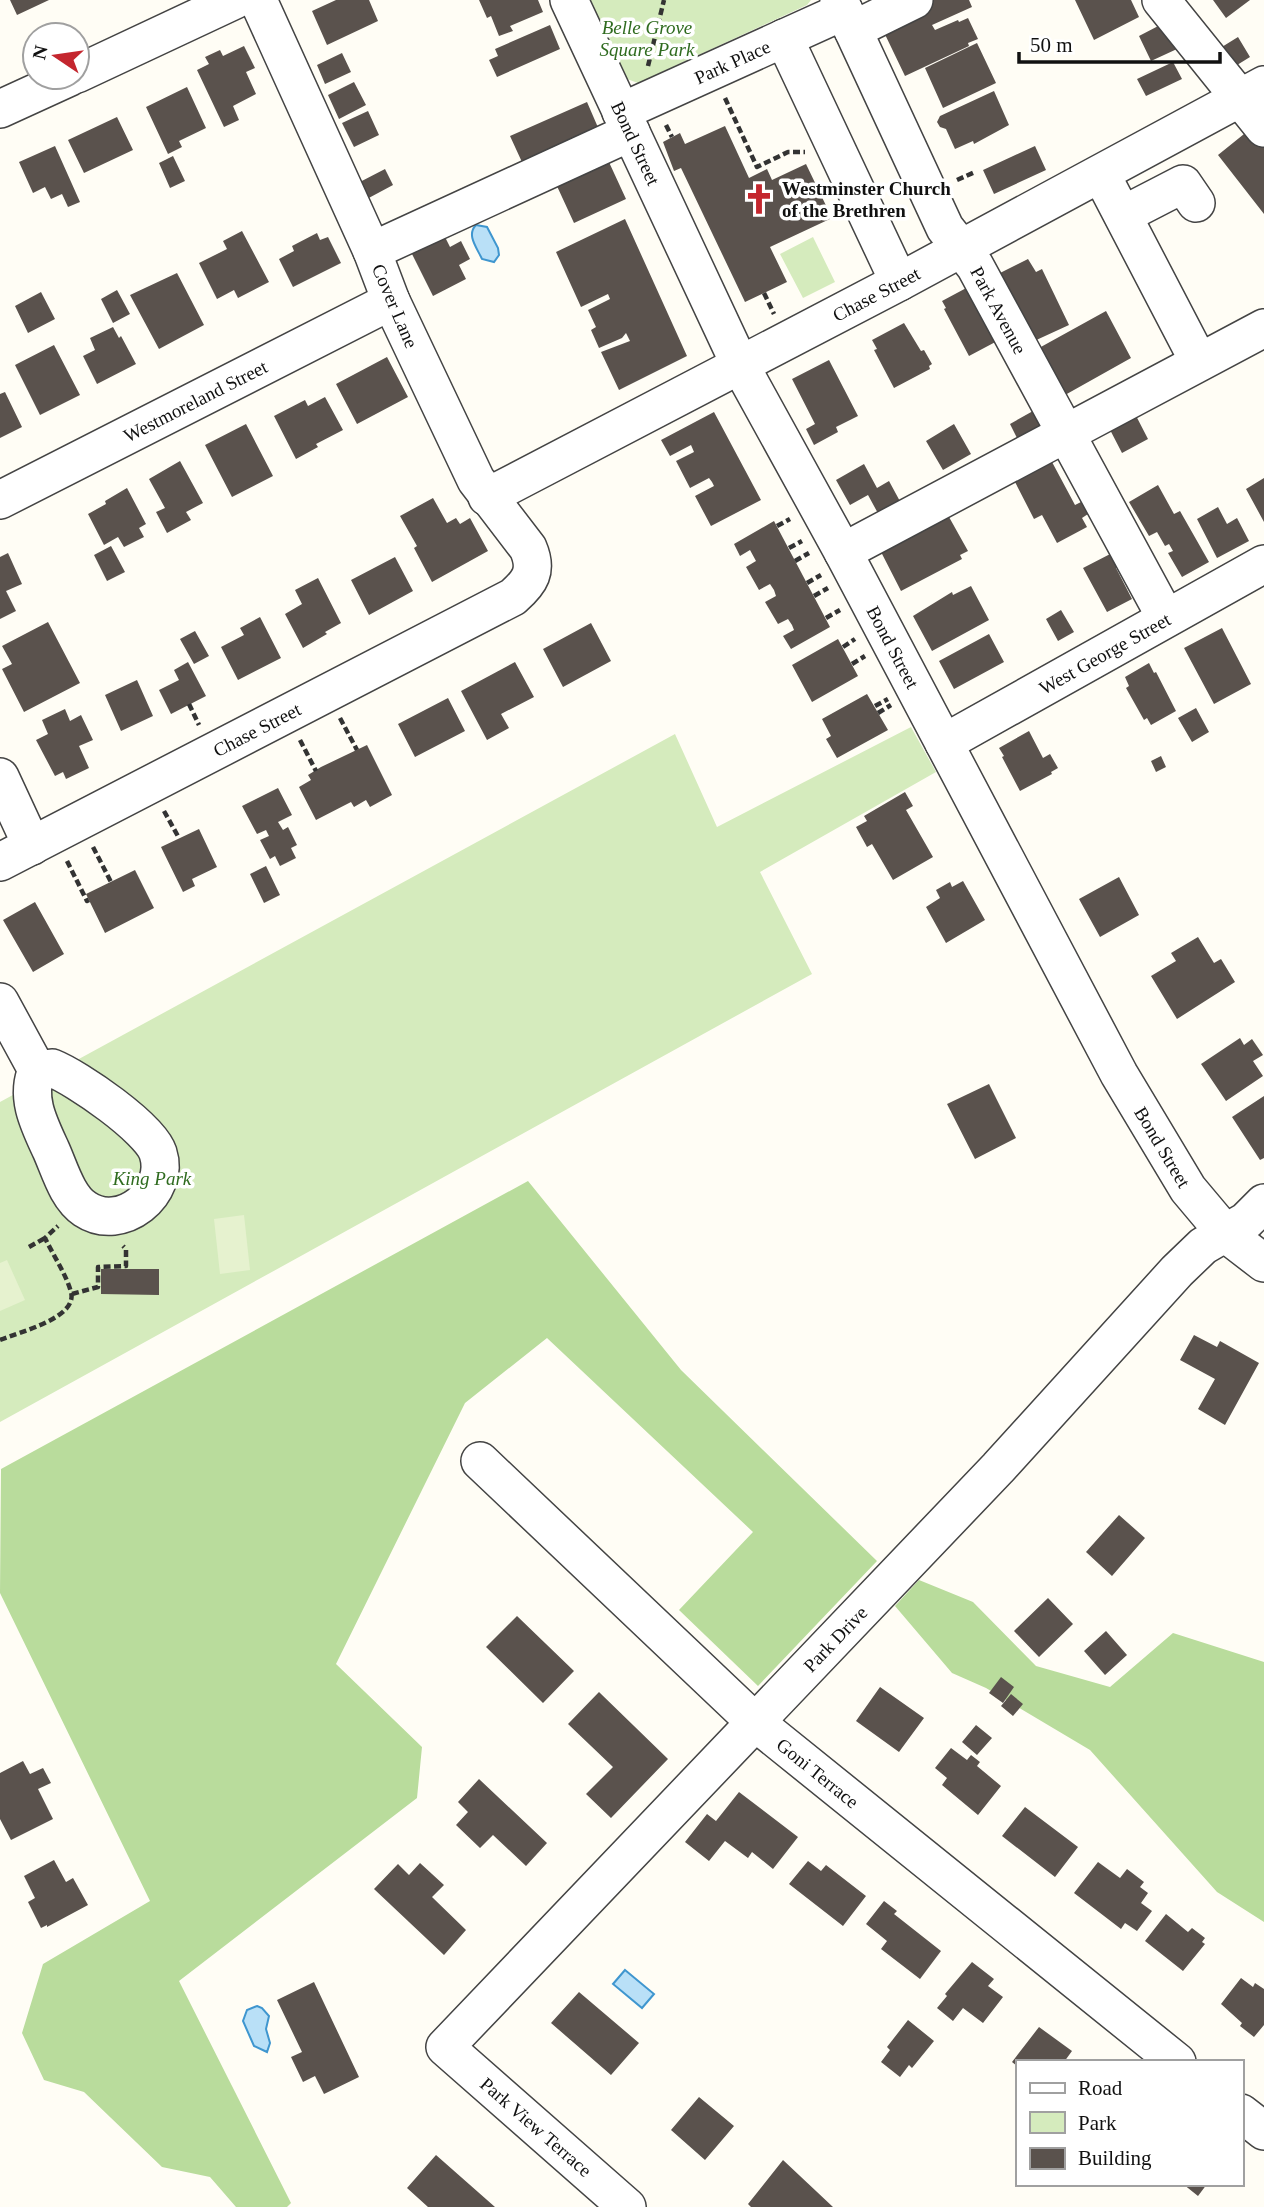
<svg xmlns="http://www.w3.org/2000/svg" width="1264" height="2207" font-family="'Times New Roman',serif">
	<style>
		.green { fill: #d5ebbd }
		.forest { fill: #b9dc9c }
		.pitch { fill: #e6f2cf }
		.water { fill: #b9e0f7; stroke: #3f96cf; stroke-width: 2 }
		.building { fill: #5a524d }
		.lines { fill: none; stroke-linecap: round; stroke-linejoin: round }
		.minor-casing { stroke: #444; stroke-width: 40 }
		.path { stroke: #333; stroke-width: 4.5; stroke-dasharray: 7 3.5; stroke-linecap: butt }
		.minor { stroke: #fff; stroke-width: 37 }
		.labels { text-anchor: middle; dominant-baseline: central; stroke-width: 7; stroke-linejoin: round; paint-order: stroke }
		.park-label { font-size: 19px; font-style: italic; fill: #2f6b1f; stroke: #fff }
		.street-label { font-size: 19px; fill: #111; stroke: #fff }
		.poi-label { font-size: 19px; font-weight: bold; fill: #111; stroke: #fff; text-anchor: start }
	</style>
	<rect width="100%" height="100%" fill="#fffdf5"/>
	<!-- green -->
	<path class="green" d="M 588,0 L 811,0 L 807,5 L 638,83 L 627,79 L 623,75 Z
		M 813,237 L 835,282 L 803,298 L 780,254 Z
		M 911,727 L 936,772 L 760,872 L 812,974 L 0,1422 L 0,1102 L 675,734 L 717,827 Z"/>
	<!-- forest -->
	<path class="forest" d="M 528,1181 L 681,1370 L 877,1561 L 758,1686 L 679,1610 L 753,1532 L 547,1338 L 465,1403 L 336,1664 L 422,1747 L 417,1798 L 179,1981 L 291,2203 L 287,2207 L 236,2207 L 210,2177 L 162,2167 L 84,2092 L 44,2080 L 22,2033 L 43,1964 L 150,1901 L 0,1593 L 1,1469 Z
		M 919,1580 L 973,1602 L 1036,1666 L 1110,1687 L 1173,1633 L 1264,1662 L 1264,1922 L 1217,1892 L 1090,1750 L 986,1688 L 952,1673 L 895,1606 Z"/>
	<!-- pitch -->
	<path class="pitch" d="M 244,1215 L 250,1270 L 220,1274 L 214,1219 Z
		M 7,1260 L 25,1300 L 0,1311 L 0,1263 Z"/>
	<!-- water -->
	<path class="water" d="M 476,225 L 487,227 L 498,248 L 499,255 L 494,262 L 482,259 C 477,248 466,235 476,225 Z
		M 625,1970 L 654,1994 L 642,2008 L 613,1984 Z
		M 257,2006 L 262,2008 L 269,2016 L 266,2029 L 270,2043 L 267,2052 L 254,2046 L 243,2021 L 247,2010 Z"/>
	<!-- building -->
	<path class="building" d="M 10,0 L 49,0 L 17,15 Z
		M 336,0 L 369,0 L 378,21 L 327,45 L 312,11 Z
		M 479,0 L 538,0 L 543,12 L 510,26 L 513,31 L 499,36 L 491,16 L 487,18 Z
		M 932,0 L 969,0 L 972,7 L 932,25 L 935,30 L 958,20 L 959,22 L 968,18 L 978,39 L 968,43 L 969,46 L 905,76 L 880,24 Z
		M 1075,0 L 1131,0 L 1139,17 L 1094,40 Z
		M 1213,0 L 1250,0 L 1226,18 Z
		M 1164,23 L 1177,49 L 1151,61 L 1139,36 Z
		M 550,25 L 560,49 L 497,77 L 489,60 L 498,56 L 495,49 Z
		M 1238,37 L 1250,57 L 1229,70 L 1217,50 Z
		M 977,43 L 996,83 L 943,108 L 925,68 Z
		M 244,46 L 255,68 L 246,72 L 256,94 L 233,106 L 239,120 L 224,127 L 197,70 L 209,64 L 205,57 L 220,50 L 223,56 Z
		M 342,53 L 351,72 L 325,84 L 317,65 Z
		M 1173,62 L 1182,79 L 1146,96 L 1137,79 Z
		M 354,82 L 366,105 L 339,119 L 328,95 Z
		M 187,87 L 206,128 L 179,141 L 182,147 L 168,154 L 146,107 Z
		M 994,91 L 1009,125 L 974,144 L 973,141 L 955,149 L 946,129 L 940,127 L 937,122 L 940,116 Z
		M 587,102 L 603,139 L 527,173 L 510,136 Z
		M 368,111 L 379,135 L 354,147 L 342,123 Z
		M 117,117 L 133,150 L 84,173 L 68,140 Z
		M 725,126 L 749,178 L 767,169 L 772,180 L 806,164 L 832,218 L 770,247 L 787,282 L 745,302 L 681,168 L 674,171 L 663,142 L 680,133 L 685,144 Z
		M 1249,130 L 1264,148 L 1264,214 L 1218,155 Z
		M 55,146 L 80,202 L 68,207 L 62,194 L 51,199 L 45,187 L 33,193 L 19,162 Z
		M 1035,146 L 1046,170 L 994,194 L 983,170 Z
		M 173,156 L 185,181 L 170,188 L 159,163 Z
		M 608,160 L 626,199 L 574,223 L 556,184 Z
		M 385,169 L 393,185 L 365,200 L 356,184 Z
		M 625,219 L 687,356 L 619,390 L 601,352 L 630,341 L 626,333 L 622,338 L 599,348 L 591,330 L 596,327 L 588,310 L 610,299 L 608,294 L 581,307 L 556,252 Z
		M 242,231 L 269,282 L 238,298 L 234,290 L 217,299 L 199,263 L 227,249 L 223,241 Z
		M 442,231 L 450,247 L 461,241 L 470,259 L 459,265 L 466,279 L 433,296 L 409,248 Z
		M 317,233 L 320,240 L 328,237 L 341,263 L 293,287 L 279,259 L 294,251 L 292,246 Z
		M 1028,259 L 1036,272 L 1042,269 L 1069,325 L 1032,342 L 994,276 Z
		M 177,273 L 204,325 L 159,349 L 130,295 Z
		M 970,286 L 1001,339 L 969,356 L 944,309 L 946,308 L 942,301 Z
		M 117,290 L 130,314 L 113,323 L 101,299 Z
		M 41,292 L 55,319 L 28,333 L 15,306 Z
		M 1106,311 L 1131,358 L 1065,395 L 1039,348 Z
		M 904,323 L 921,351 L 924,350 L 932,364 L 929,366 L 930,369 L 894,388 L 874,350 L 877,349 L 872,340 Z
		M 113,327 L 119,338 L 121,336 L 136,364 L 97,384 L 83,356 L 95,350 L 90,338 Z
		M 54,345 L 80,395 L 40,415 L 15,365 Z
		M 387,357 L 408,397 L 357,424 L 336,384 Z
		M 829,360 L 858,416 L 836,427 L 838,432 L 814,445 L 806,429 L 815,424 L 792,379 Z
		M 5,392 L 22,427 L 0,438 L 0,394 Z
		M 325,397 L 343,430 L 316,444 L 318,447 L 296,459 L 274,416 L 305,400 L 308,406 Z
		M 1132,408 L 1148,439 L 1122,453 L 1106,422 Z
		M 1033,411 L 1047,434 L 1022,448 L 1010,424 Z
		M 714,412 L 761,500 L 711,526 L 695,496 L 714,486 L 712,482 L 709,478 L 690,488 L 676,461 L 694,452 L 691,445 L 670,456 L 661,440 Z
		M 246,424 L 273,476 L 232,497 L 205,445 Z
		M 954,424 L 971,454 L 943,470 L 926,441 Z
		M 180,461 L 203,503 L 186,512 L 191,520 L 167,533 L 156,512 L 165,508 L 149,479 Z
		M 1052,462 L 1075,505 L 1081,502 L 1088,514 L 1082,518 L 1087,527 L 1057,543 L 1042,515 L 1034,519 L 1015,482 Z
		M 864,464 L 877,488 L 889,481 L 902,505 L 880,517 L 868,495 L 850,505 L 836,480 Z
		M 1264,478 L 1264,522 L 1246,489 Z
		M 1158,485 L 1174,514 L 1180,511 L 1209,562 L 1182,577 L 1168,553 L 1173,551 L 1169,544 L 1165,546 L 1157,532 L 1149,536 L 1129,502 Z
		M 127,488 L 146,524 L 139,528 L 144,537 L 124,547 L 118,537 L 104,545 L 88,514 L 106,504 L 105,501 Z
		M 433,498 L 447,523 L 456,518 L 460,524 L 470,518 L 488,551 L 432,582 L 414,548 L 417,546 L 400,516 Z
		M 1218,507 L 1227,524 L 1237,518 L 1249,541 L 1217,558 L 1197,519 Z
		M 939,517 L 941,521 L 949,517 L 968,551 L 960,555 L 962,559 L 901,591 L 879,548 Z
		M 774,521 L 830,627 L 791,649 L 783,636 L 794,630 L 792,625 L 788,619 L 778,624 L 765,602 L 776,596 L 774,590 L 770,584 L 759,590 L 746,567 L 756,561 L 750,550 L 740,556 L 734,544 Z
		M 111,546 L 125,572 L 107,581 L 94,555 Z
		M 1116,551 L 1123,564 L 1116,568 L 1132,599 L 1107,612 L 1083,568 Z
		M 8,553 L 22,584 L 6,591 L 16,611 L 0,619 L 0,557 Z
		M 395,557 L 413,591 L 369,615 L 351,580 Z
		M 318,578 L 341,623 L 325,632 L 327,634 L 303,648 L 285,614 L 302,604 L 295,590 Z
		M 971,586 L 989,620 L 932,651 L 913,616 L 952,592 L 953,595 Z
		M 1061,610 L 1074,632 L 1058,641 L 1046,619 Z
		M 260,617 L 281,658 L 238,680 L 221,647 L 244,635 L 240,628 Z
		M 48,622 L 80,683 L 24,712 L 2,669 L 12,664 L 2,646 Z
		M 591,623 L 611,661 L 563,687 L 543,649 Z
		M 1222,628 L 1251,684 L 1214,704 L 1184,648 Z
		M 195,631 L 209,656 L 194,664 L 180,639 Z
		M 989,634 L 1004,662 L 954,689 L 939,661 Z
		M 838,639 L 858,676 L 812,702 L 792,665 Z
		M 188,662 L 206,696 L 171,714 L 159,690 L 179,680 L 174,670 Z
		M 515,662 L 534,697 L 501,714 L 509,728 L 487,740 L 461,691 Z
		M 1149,663 L 1154,673 L 1156,672 L 1176,711 L 1151,725 L 1147,718 L 1144,720 L 1126,688 L 1129,686 L 1125,677 Z
		M 137,680 L 153,716 L 121,731 L 105,695 Z
		M 867,694 L 888,730 L 837,758 L 826,739 L 831,736 L 822,719 Z
		M 448,698 L 465,731 L 415,757 L 398,724 Z
		M 1196,708 L 1209,732 L 1192,742 L 1178,718 Z
		M 65,709 L 70,721 L 81,715 L 93,740 L 79,746 L 89,768 L 66,779 L 63,772 L 55,776 L 36,740 L 48,734 L 42,720 Z
		M 1029,731 L 1043,758 L 1050,754 L 1058,768 L 1051,772 L 1052,774 L 1020,791 L 1002,757 L 1004,756 L 999,748 Z
		M 367,745 L 392,795 L 370,807 L 366,800 L 354,807 L 351,802 L 316,820 L 299,787 L 311,780 L 308,775 L 321,767 Z
		M 1161,756 L 1166,767 L 1156,772 L 1151,761 Z
		M 278,788 L 292,815 L 278,822 L 283,830 L 288,827 L 297,845 L 291,848 L 296,858 L 280,866 L 275,856 L 270,859 L 260,840 L 269,836 L 266,830 L 257,834 L 242,806 Z
		M 905,792 L 913,806 L 906,810 L 933,857 L 893,880 L 872,844 L 867,847 L 856,827 L 867,821 L 864,816 Z
		M 199,829 L 217,867 L 192,879 L 195,886 L 183,892 L 161,847 Z
		M 266,866 L 280,895 L 264,903 L 250,874 Z
		M 135,870 L 154,908 L 105,933 L 86,894 Z
		M 1119,877 L 1139,915 L 1100,937 L 1079,899 Z
		M 963,881 L 985,920 L 946,943 L 926,907 L 940,898 L 936,890 L 950,882 L 952,887 Z
		M 35,902 L 64,954 L 33,972 L 3,920 Z
		M 1198,937 L 1214,963 L 1221,959 L 1235,982 L 1177,1019 L 1151,976 L 1176,961 L 1171,953 Z
		M 1240,1038 L 1244,1045 L 1252,1039 L 1263,1055 L 1253,1061 L 1263,1076 L 1226,1101 L 1201,1064 Z
		M 989,1084 L 1016,1138 L 975,1159 L 947,1104 Z
		M 1264,1096 L 1264,1158 L 1260,1160 L 1232,1117 Z
		M 101,1269 L 159,1269 L 159,1295 L 101,1294 Z
		M 1194,1335 L 1217,1347 L 1220,1341 L 1259,1363 L 1225,1425 L 1198,1409 L 1215,1379 L 1180,1360 Z
		M 1119,1515 L 1145,1538 L 1112,1576 L 1086,1552 Z
		M 1048,1598 L 1073,1624 L 1039,1657 L 1014,1631 Z
		M 517,1616 L 574,1671 L 543,1703 L 486,1647 Z
		M 1106,1631 L 1127,1655 L 1105,1675 L 1084,1651 Z
		M 1001,1677 L 1014,1687 L 1003,1703 L 989,1693 Z
		M 880,1687 L 924,1718 L 899,1752 L 856,1721 Z
		M 599,1692 L 668,1759 L 611,1818 L 586,1794 L 613,1767 L 568,1724 Z
		M 1011,1694 L 1023,1704 L 1013,1716 L 1001,1706 Z
		M 976,1725 L 992,1738 L 977,1755 L 962,1742 Z
		M 951,1748 L 967,1760 L 971,1755 L 980,1762 L 977,1766 L 1001,1786 L 978,1815 L 942,1785 L 947,1778 L 935,1768 Z
		M 23,1761 L 30,1774 L 43,1768 L 51,1783 L 38,1789 L 53,1819 L 11,1840 L 0,1819 L 0,1773 Z
		M 479,1779 L 547,1843 L 526,1866 L 493,1835 L 480,1848 L 456,1825 L 468,1812 L 458,1802 Z
		M 739,1792 L 798,1837 L 773,1869 L 752,1852 L 748,1858 L 725,1841 L 709,1861 L 685,1842 L 707,1814 L 716,1821 Z
		M 1025,1807 L 1078,1847 L 1055,1877 L 1002,1836 Z
		M 54,1860 L 66,1882 L 73,1878 L 88,1905 L 47,1927 L 47,1925 L 41,1928 L 28,1902 L 35,1898 L 24,1876 Z
		M 808,1861 L 821,1871 L 826,1865 L 866,1896 L 843,1926 L 789,1884 Z
		M 1098,1862 L 1120,1878 L 1127,1869 L 1144,1882 L 1140,1887 L 1148,1893 L 1141,1903 L 1152,1911 L 1137,1931 L 1125,1923 L 1121,1929 L 1074,1893 Z
		M 420,1863 L 444,1885 L 432,1897 L 466,1930 L 444,1955 L 374,1889 L 398,1864 L 409,1875 Z
		M 884,1901 L 897,1911 L 894,1914 L 941,1951 L 920,1979 L 881,1949 L 887,1941 L 866,1924 Z
		M 1166,1914 L 1188,1932 L 1192,1928 L 1205,1938 L 1202,1942 L 1205,1944 L 1183,1971 L 1145,1941 Z
		M 972,1962 L 994,1979 L 988,1986 L 1003,1997 L 983,2023 L 963,2008 L 953,2021 L 937,2008 L 947,1996 L 945,1994 Z
		M 1241,1978 L 1253,1987 L 1255,1983 L 1264,1989 L 1264,2025 L 1254,2037 L 1240,2026 L 1242,2023 L 1221,2004 Z
		M 314,1982 L 359,2077 L 324,2094 L 315,2076 L 303,2082 L 291,2057 L 302,2052 L 277,2000 Z
		M 579,1992 L 639,2043 L 611,2075 L 551,2023 Z
		M 908,2020 L 934,2041 L 912,2068 L 909,2065 L 900,2077 L 881,2062 L 890,2050 L 887,2047 Z
		M 1039,2027 L 1072,2051 L 1064,2062 L 1017,2062 L 1017,2066 L 1012,2062 Z
		M 699,2097 L 734,2126 L 705,2160 L 671,2130 Z
		M 436,2155 L 495,2207 L 428,2207 L 407,2188 Z
		M 783,2160 L 833,2207 L 751,2207 L 748,2204 Z
		M 1183,2184 L 1207,2184 L 1198,2196 Z"/>
	<g class="lines">
		<defs>
			<g id="minor">
				<path id="s1" d="M 569,0 L 740,365 L 843,552 L 1119,1074 L 1188,1189 L 1225,1233 L 1264,1263"/>
				<path id="s2" d="M 839,0 L 945,228 L 975,266 L 1166,618"/>
				<path d="M 1161,0 L 1264,128"/>
				<path d="M 853,30 L 914,0"/>
				<path d="M 784,38 L 899,282"/>
				<path d="M 77,74 L 235,0"/>
				<path d="M 0,109 L 70,77"/>
				<path id="s3" d="M 621,112 L 844,11"/>
				<path d="M 1101,174 L 1199,362"/>
				<path d="M 1123,215 L 1183,184 L 1196,203"/>
				<path d="M 372,251 L 631,132"/>
				<path id="s4" d="M 487,497 L 899,282 L 1264,85"/>
				<path id="s5" d="M 0,500 L 391,301"/>
				<path d="M 843,552 L 1264,328"/>
				<path id="s6" d="M 944,743 L 1264,564"/>
				<path d="M 0,777 L 32,846"/>
				<path id="s7" d="M 0,862 L 513,597 C 530,582 538,571 528,548 L 476,480 L 391,301 L 372,251 L 258,0"/>
				<path d="M 0,1002 L 37,1070"/>
				<path d="M 52,1068 C 77,1078 150,1128 158,1153 C 171,1193 121,1233 85,1209 C 67,1197 60,1170 51,1150 C 39,1124 25,1097 37,1070 Z"/>
				<path id="s8" d="M 480,1461 L 755,1722 L 1177,2062"/>
				<path d="M 1241,2113 L 1264,2131"/>
				<path id="s9" d="M 627,2207 L 445,2047 L 998,1468 L 1177,1271 L 1203,1246 L 1246,1221 L 1264,1203"/>
			</g>
		</defs>
		<!-- minor casing -->
		<use href="#minor" class="minor-casing"/>
		<!-- path -->
		<path class="path" d="M 648,66 L 664,0
			M 725,98 L 757,167 L 788,152 L 805,152
			M 666,125 L 672,137
			M 957,180 L 975,172
			M 764,293 L 774,314
			M 777,526 L 790,519
			M 789,548 L 802,541
			M 795,561 L 809,553
			M 807,583 L 821,575
			M 814,596 L 828,588
			M 826,618 L 840,610
			M 843,647 L 855,639
			M 852,664 L 865,656
			M 189,704 L 199,725
			M 875,706 L 888,699
			M 878,713 L 891,705
			M 340,718 L 357,750
			M 300,740 L 316,771
			M 164,811 L 179,838
			M 93,847 L 111,882
			M 67,861 L 87,901 L 89,900
			M 29,1247 L 45,1238
			M 72,1294 L 98,1287 L 98,1267 L 126,1266 L 126,1249 L 123,1246
			M 0,1340 C 19,1332 78,1318 71,1292 C 66,1274 53,1255 45,1238 L 58,1226"/>
		<!-- minor -->
		<use href="#minor" class="minor"/>
	</g>
	<!-- icons -->
	<defs>
		<symbol id="church-bare" viewBox="-9 -9 18 18"><path d="M-1.2-6h2.4v3.5h3.3v2.4h-3.3V6h-2.4V-.1h-3.3v-2.4h3.3Z" fill="#c4262e" stroke="#fff" stroke-width="2.5" paint-order="stroke"/></symbol>
	</defs>
	<g fill-rule="evenodd">
		<use href="#church-bare" x="737" y="177" width="44" height="44"/>
	</g>
	<g class="labels">
		<!-- park labels -->
		<g class="park-label">
			<text x="647" y="27">Belle Grove<tspan x="647" dy="22">Square Park</tspan></text>
			<text x="152" y="1178">King Park</text>
		</g>
		<!-- street labels -->
		<g class="street-label">
			<text stroke="none"><textPath href="#s3" startOffset="122">Park Place</textPath></text>
			<text stroke="none"><textPath href="#s1" startOffset="158">Bond Street</textPath></text>
			<text stroke="none"><textPath href="#s4" startOffset="439">Chase Street</textPath></text>
			<text transform="translate(395 306) rotate(67)">Cover Lane</text>
			<text stroke="none"><textPath href="#s2" startOffset="350">Park Avenue</textPath></text>
			<text stroke="none"><textPath href="#s5" startOffset="219">Westmoreland Street</textPath></text>
			<text stroke="none"><textPath href="#s1" startOffset="724">Bond Street</textPath></text>
			<text stroke="none"><textPath href="#s6" startOffset="184">West George Street</textPath></text>
			<text stroke="none"><textPath href="#s7" startOffset="289">Chase Street</textPath></text>
			<text stroke="none"><textPath href="#s1" startOffset="1292">Bond Street</textPath></text>
			<text stroke="none"><textPath href="#s9" startOffset="807">Park Drive</textPath></text>
			<text stroke="none"><textPath href="#s8" startOffset="460">Goni Terrace</textPath></text>
			<text transform="translate(536 2127) rotate(41)">Park View Terrace</text>
		</g>
		<!-- poi labels -->
		<g class="poi-label">
			<text x="782" y="188">Westminster Church<tspan x="782" dy="22">of the Brethren</tspan></text>
		</g>
	</g>
	<!-- legend -->
	<rect x="1016" y="2060" width="228" height="126" fill="#ffffff" stroke="#a0a0a0" stroke-width="2"/>
	<rect x="1030" y="2083" width="35" height="10" fill="#ffffff" stroke="#a0a0a0" stroke-width="2"/>
	<text x="1078" y="2095" font-size="21" fill="#111111">Road</text>
	<rect x="1030" y="2112" width="35" height="21" fill="#d5ebbd" stroke="#a0a0a0" stroke-width="2"/>
	<text x="1078" y="2130" font-size="21" fill="#111111">Park</text>
	<rect x="1030" y="2148" width="35" height="21" fill="#5a524d" stroke="#a0a0a0" stroke-width="2"/>
	<text x="1078" y="2165" font-size="21" fill="#111111">Building</text>
	<!-- north arrow -->
	<g transform="translate(56 56) rotate(283)"><circle r="33" fill="#ffffff" stroke="#a0a0a0" stroke-width="2"/>
	<path d="M0-5L12 26L0 18L-12 26Z" fill="#c4262e"/>
	<text y="-10" font-size="19" font-weight="bold" text-anchor="middle" fill="#111111">N</text>
	</g>
	<!-- scale -->
	<path d="M1019 52v10h201v-10" fill="none" stroke="#111111" stroke-width="3.5"/>
	<text x="1030" y="52" font-size="21" fill="#111111" stroke="#ffffff" stroke-width="5" paint-order="stroke">50 m</text>
</svg>
